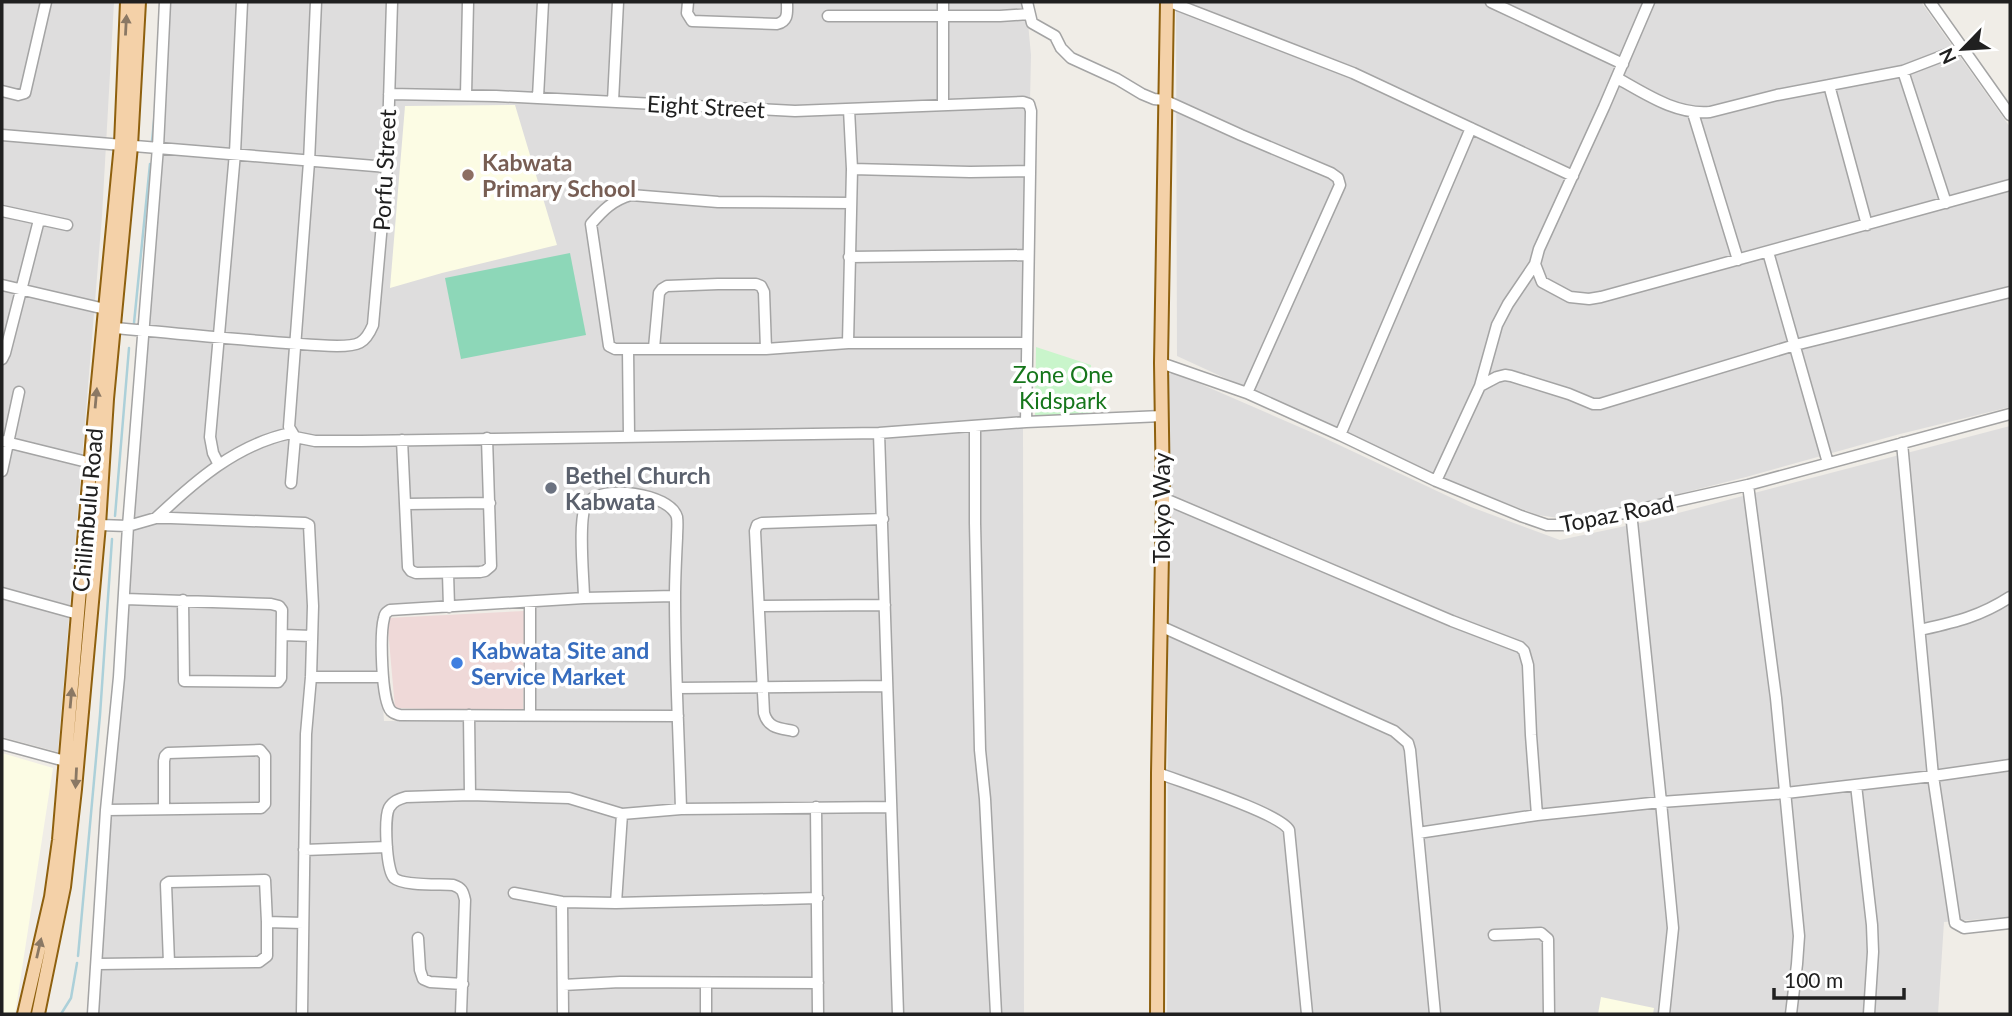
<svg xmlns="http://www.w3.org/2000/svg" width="2012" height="1016" font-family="Lato,sans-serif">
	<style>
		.residential { fill: #dedddd; fill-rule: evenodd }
		.commercial { fill: #efd9d8 }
		.education { fill: #fcfce4 }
		.park { fill: #c9f5cb }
		.pitch { fill: #8dd7b8 }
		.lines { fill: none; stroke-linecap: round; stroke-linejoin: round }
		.stream { stroke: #acd0d9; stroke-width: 2.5 }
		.minor-casing { stroke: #a4a4a4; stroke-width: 13 }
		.major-casing { stroke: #8e600e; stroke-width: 16 }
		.minor { stroke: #fff; stroke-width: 10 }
		.major { stroke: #f4d1a8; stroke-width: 12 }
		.oneway { fill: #8a7864 }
		.education-dot { fill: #8d6e63; stroke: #fff; stroke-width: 2.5 }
		.worship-dot { fill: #6b7280; stroke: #fff; stroke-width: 2.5 }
		.shop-dot { fill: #3f7fe0; stroke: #fff; stroke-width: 2.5 }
		.labels { text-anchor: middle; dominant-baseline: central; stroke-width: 7; stroke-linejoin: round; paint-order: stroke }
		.street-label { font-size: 23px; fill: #202020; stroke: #fff }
		.education-label { font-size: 23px; font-weight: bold; fill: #785e54; stroke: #fff; text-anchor: start }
		.park-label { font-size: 23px; fill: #16761b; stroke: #fff }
		.worship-label { font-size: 23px; font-weight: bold; fill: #5b616d; stroke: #fff; text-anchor: start }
		.shop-label { font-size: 23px; font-weight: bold; fill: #366cbe; stroke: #fff; text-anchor: start }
	</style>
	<rect width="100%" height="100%" fill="#f0ede7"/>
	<!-- residential -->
	<path class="residential" d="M 2,2 L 114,2 L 102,216 L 58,752 L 2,737 Z
		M 166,2 L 1023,2 L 1028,23 L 1031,55 L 1023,429 L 1024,1014 L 89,1014 ZM 532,602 L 534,712 L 659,722 L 384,721 L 381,679 L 380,610 Z
		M 1176,2 L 1921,2 L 2010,127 L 2010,407 L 1900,434 L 1746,477 L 1627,507 L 1565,519 L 1538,515 L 1452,483 L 1177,356 Z
		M 1173,372 L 1320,436 L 1471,507 L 1560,540 L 1644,522 L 2010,426 L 2010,917 L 1944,922 L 1938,1014 L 1167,1014 L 1169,375 Z"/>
	<!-- commercial -->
	<path class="commercial" d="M 524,611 L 523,712 L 395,708 L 387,618 Z"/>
	<!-- education -->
	<path class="education" d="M 515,105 L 557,245 L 442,273 L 390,288 L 405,106 Z
		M 2,753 L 53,768 L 15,1014 L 2,1014 Z
		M 1601,997 L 1654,1008 L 1653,1014 L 1598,1014 Z"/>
	<!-- park -->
	<path class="park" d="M 1036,347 L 1091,365 L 1092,413 L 1035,416 Z"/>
	<!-- pitch -->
	<path class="pitch" d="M 570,253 L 586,335 L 461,359 L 445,278 Z"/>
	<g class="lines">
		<!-- stream -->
		<path class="stream" d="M 152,141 L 155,111
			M 134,323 L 150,164
			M 115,516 L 129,348
			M 78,956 L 100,715 L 112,539
			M 61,1014 L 71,998 L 77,963"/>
		<defs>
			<path id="minor" d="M 316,2 L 309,162 L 289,427 L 295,437 L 315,441 L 361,441 L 879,433 L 1026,422 L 1162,416
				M 688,2 L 687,13 L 692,21 L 777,24 C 789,21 787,12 787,2
				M 1027,2 L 1032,23 L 1055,36 L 1061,48 L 1071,58 L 1117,79 L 1142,94 L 1154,99 L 1164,100 L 1241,135 L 1331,173 L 1338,178 L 1340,185 L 1247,393
				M 1170,2 L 1353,73 L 1573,176
				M 1491,2 L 1623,64
				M 1649,2 L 1604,107 L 1539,249 L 1535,264 L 1542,282 L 1570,297 L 1589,299 L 1601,297 L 2010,185
				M 1930,2 L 2010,115
				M 828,16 L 1000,16 L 1029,14
				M 1903,71 L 1946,203
				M 1617,78 C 1646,94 1676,115 1710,112 L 1777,95 L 1903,71 L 1963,48
				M 1829,85 L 1867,225
				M 2,91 L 18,95 L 25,93 L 46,2
				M 389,94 L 496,96 L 795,111 L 1023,102 L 1029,104 L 1031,111 L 1026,422
				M 466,95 L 468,2
				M 538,97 L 543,2
				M 613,101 L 618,2
				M 943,104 L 943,2
				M 1693,113 L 1738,260
				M 2,135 L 387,167
				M 852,169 L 970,172 L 1030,171
				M 851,203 L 718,202 L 631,195 C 613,200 603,210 591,224 L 609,346 L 615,349 L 766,349 L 848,343 L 1027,343
				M 2,211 L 67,225
				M 1768,252 L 1828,463
				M 849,257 L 1028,255
				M 2,285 L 105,309
				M 114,328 C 189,334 263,343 337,346 C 358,346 365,344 373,325 L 387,167 L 392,2
				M 848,343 L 852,169 L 849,109
				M 654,348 L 659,293 L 662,289 L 667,286 L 718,284 L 756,284 L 761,286 L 764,292 L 766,349
				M 628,349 L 629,436
				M 2,359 L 5,353 L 39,220
				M 1161,363 L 1247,393 L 1340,435 L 1436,481 L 1521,516 L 1547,525 L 1570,525 L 1748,485 L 2010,414
				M 1480,386 L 1497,325 L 1508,304 L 1535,264
				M 975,426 L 975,523 L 980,750 L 985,799 L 996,1014
				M 879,433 L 898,1014
				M 1340,435 L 1471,128
				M 402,440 L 408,567 L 411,571 L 416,573 L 480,572 L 485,571 L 491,566 L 487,438
				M 2,441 L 91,463
				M 1902,443 L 1933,776 L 1955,923 L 1964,928 L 2010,923
				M 219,465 L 213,453 L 210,437 L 235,153 L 242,2
				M 2,471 L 19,392
				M 1436,481 L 1480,386 L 1497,377 L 1505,375 L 1511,376 L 1569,394 L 1593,404 L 1600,404 L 1795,345 L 2010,292
				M 291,483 L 295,437
				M 1748,485 L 1776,698 L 1799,936 L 1797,964 L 1791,1014
				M 1163,498 L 1452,621 L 1520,647 L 1524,651 L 1528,665 L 1531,735 L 1537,815
				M 406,504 L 490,503
				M 1631,512 L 1661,802 L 1673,928 L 1664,1014
				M 156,518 C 195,481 237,444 291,433
				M 99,525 L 128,526 L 156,518 L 171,518 L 305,523 L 309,525 L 313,606 L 311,677 L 306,734 L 302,1014
				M 448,573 L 449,607
				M 2,593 L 78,614
				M 675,596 L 584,598 L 390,610 C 386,613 385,613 384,618 C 380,633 381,700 391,711 C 394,714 396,714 400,715 L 678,716
				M 584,598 C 584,580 577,516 587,503 C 601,484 670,493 677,517 C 678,524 677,531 677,538 C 676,558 675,577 675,597 C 675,668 679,739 681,809
				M 125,599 L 271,604 L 279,606 L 282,610 L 281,678 L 278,682 L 184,681 L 183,600
				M 530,602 L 530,715
				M 759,606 L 885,605
				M 1160,626 L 1394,731 L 1408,743 L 1410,750 L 1435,1014
				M 1920,630 C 1955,622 1979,617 2010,597
				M 283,635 L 312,636
				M 311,677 L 382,677
				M 677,688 L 887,686
				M 469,715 L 470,795
				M 793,731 C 779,728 768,728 764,713 L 755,531 L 757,525 L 762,523 L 883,519
				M 2,744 L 65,761
				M 1158,773 C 1181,782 1280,813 1289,830 L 1307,1014
				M 1856,785 L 1872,925 L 1873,952 L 1869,1014
				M 816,807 L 818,1014
				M 106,810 L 261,808 L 265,804 L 265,756 L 260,750 L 168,753 L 165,756 L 164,761 L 164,809
				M 1418,833 L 1537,815 L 1661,802 L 1786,793 L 1933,776 L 2010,765
				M 304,850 L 387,847
				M 514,893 L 562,902 L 616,903 L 818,898
				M 562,902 L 563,1014
				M 616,903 L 622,814
				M 267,922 L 303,923
				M 1494,935 L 1541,933 L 1548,939 L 1549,1014
				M 418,938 L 420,970 L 423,979 L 430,982 L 463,984
				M 98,964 L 259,962 L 267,956 L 267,922 L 265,880 L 169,882 L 166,884 L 169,963
				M 706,983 L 706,1014
				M 563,985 L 620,982 L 818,983
				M 93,1014 L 106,810 L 119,677 L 128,526 L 158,147 L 165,2
				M 461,1014 L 465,900 C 463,891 462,888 453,885 C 440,884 403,886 394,878 C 386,870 384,818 389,808 C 393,801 399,799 406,797 L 470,795 L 569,798 L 622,814 L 681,809 L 890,807"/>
			<path id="major" d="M 24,1014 L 51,897 L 59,840 L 93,434 L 121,144 L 127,2
				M 38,1014 L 64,887 L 75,789 L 99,525 L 107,399 L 131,146 L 139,2
				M 1157,1014 L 1158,773 L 1163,498 L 1161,363 L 1167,2"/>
		</defs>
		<!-- minor casing -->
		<use href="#minor" class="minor-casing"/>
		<!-- major casing -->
		<use href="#major" class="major-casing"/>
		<!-- minor -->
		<use href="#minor" class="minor"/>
		<!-- major -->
		<use href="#major" class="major"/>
	</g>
	<!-- one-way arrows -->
	<defs><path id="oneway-solid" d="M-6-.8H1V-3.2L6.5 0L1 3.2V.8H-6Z" transform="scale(1.75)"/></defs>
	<g class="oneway">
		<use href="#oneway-solid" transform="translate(126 25) rotate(-87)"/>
		<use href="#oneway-solid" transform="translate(96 398) rotate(-85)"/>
		<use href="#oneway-solid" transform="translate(71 698) rotate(-85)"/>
		<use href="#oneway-solid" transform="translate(76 778) rotate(93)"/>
		<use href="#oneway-solid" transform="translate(39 948) rotate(-77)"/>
	</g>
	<!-- markers -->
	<circle class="education-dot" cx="468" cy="175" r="7"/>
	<circle class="worship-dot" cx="551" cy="488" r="7"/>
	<circle class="shop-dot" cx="457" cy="663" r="7"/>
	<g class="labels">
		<!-- street labels -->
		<g class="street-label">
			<text transform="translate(706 106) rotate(3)">Eight Street</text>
			<text transform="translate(384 170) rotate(-87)">Porfu Street</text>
			<text transform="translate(1161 508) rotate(-90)">Tokyo Way</text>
			<text transform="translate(87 510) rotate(-85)">Chilimbulu Road</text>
			<text transform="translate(1617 513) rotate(-11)">Topaz Road</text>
		</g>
		<!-- education labels -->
		<g class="education-label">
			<text x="482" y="162">Kabwata<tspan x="482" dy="26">Primary School</tspan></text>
		</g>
		<!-- park labels -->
		<g class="park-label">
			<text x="1063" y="374">Zone One<tspan x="1063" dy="26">Kidspark</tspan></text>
		</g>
		<!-- worship labels -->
		<g class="worship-label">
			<text x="565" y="475">Bethel Church<tspan x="565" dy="26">Kabwata</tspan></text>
		</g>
		<!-- shop labels -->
		<g class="shop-label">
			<text x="471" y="650">Kabwata Site and<tspan x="471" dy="26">Service Market</tspan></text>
		</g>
	</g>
	<!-- border -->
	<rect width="2012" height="1016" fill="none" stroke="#202020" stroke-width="7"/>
	<!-- north arrow -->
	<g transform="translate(1963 49) rotate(245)" stroke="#ffffff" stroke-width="5" paint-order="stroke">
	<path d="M0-5L12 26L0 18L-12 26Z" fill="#202020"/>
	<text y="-10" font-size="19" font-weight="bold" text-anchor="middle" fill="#202020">N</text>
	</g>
	<!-- scale -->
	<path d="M1774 988v10h130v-10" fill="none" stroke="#202020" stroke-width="3.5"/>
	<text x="1784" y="988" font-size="21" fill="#202020" stroke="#ffffff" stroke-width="5" paint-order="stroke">100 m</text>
</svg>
